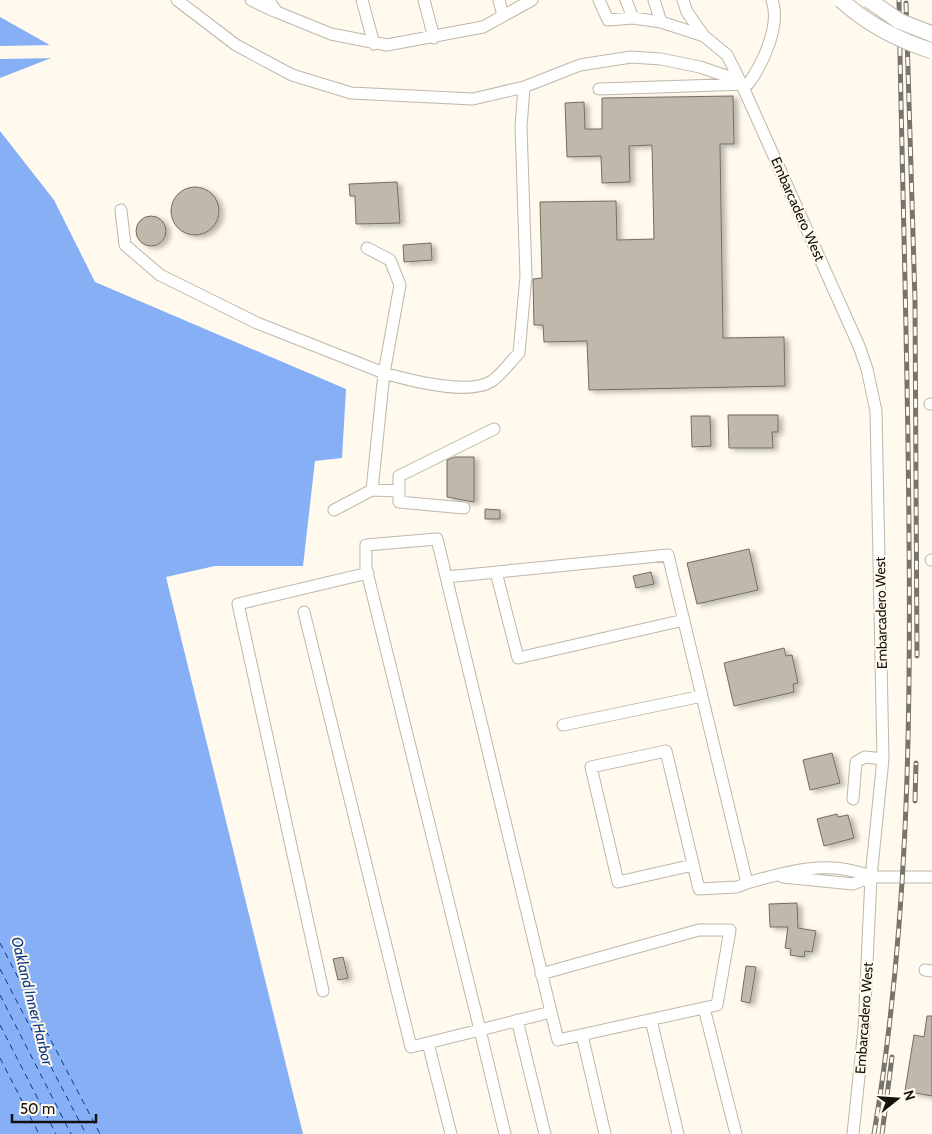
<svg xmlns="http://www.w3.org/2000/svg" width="932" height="1134" font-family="Cabin,sans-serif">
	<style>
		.water { fill: #87aff6 }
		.pier { fill: #fff9ee }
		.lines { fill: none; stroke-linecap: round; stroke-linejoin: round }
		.ferry { stroke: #0b3787; stroke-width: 1; stroke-dasharray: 6 5; stroke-linecap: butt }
		.building { fill: #bfb8ab; stroke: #736d61; filter: url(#shadow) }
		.minor-casing { stroke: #beb7aa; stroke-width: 13 }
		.minor { stroke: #fff; stroke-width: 11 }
		.rail-casing { stroke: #78746d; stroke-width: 5 }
		.rail { stroke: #fff9ee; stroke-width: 3; stroke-dasharray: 9; stroke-linecap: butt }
		.major-bridge-casing { stroke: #beb7aa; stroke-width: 17; stroke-linecap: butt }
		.major-bridge { stroke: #fff; stroke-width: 15 }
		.labels { text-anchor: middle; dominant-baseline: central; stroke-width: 4; stroke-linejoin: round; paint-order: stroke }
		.street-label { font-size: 14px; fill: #13110c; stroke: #fff9ee }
		.water-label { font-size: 15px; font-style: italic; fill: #0b3787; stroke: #fff9ee }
	</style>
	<defs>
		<filter id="shadow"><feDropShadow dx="4.5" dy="2.5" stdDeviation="2.5" flood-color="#0004"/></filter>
	</defs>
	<rect width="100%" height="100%" fill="#fff9ee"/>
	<!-- water -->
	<path class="water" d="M 0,17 L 64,53 L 0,78 Z
		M 0,131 L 54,200 L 95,282 L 346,389 L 342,458 L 315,461 L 303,566 L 215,566 L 166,577 L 303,1134 L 0,1134 Z"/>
	<!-- pier -->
	<path class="pier" d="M 55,45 L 65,51 L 66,55 L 58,58 L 0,59 L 0,46 Z"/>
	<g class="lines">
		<!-- ferry -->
		<path class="ferry" d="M 0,943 L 100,1134
			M 0,969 L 86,1134
			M 0,995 L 71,1134
			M 0,1025 L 56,1134
			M 0,1058 L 39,1134"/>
	</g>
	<!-- building -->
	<path class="building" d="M 733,96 L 734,144 L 720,144 L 723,338 L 784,337 L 785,386 L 589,390 L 587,341 L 544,342 L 543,325 L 534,325 L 533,279 L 542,278 L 540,202 L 616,201 L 617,240 L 654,239 L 652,145 L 629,146 L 630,182 L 602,183 L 601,156 L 567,157 L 565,103 L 584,102 L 585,129 L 602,129 L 602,98 Z
		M 397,182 L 400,223 L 356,224 L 355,196 L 350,196 L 349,184 Z
		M171 211a24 24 0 1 1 48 0a24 24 0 1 1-48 0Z
		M136 231a15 15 0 1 1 30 0a15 15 0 1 1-30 0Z
		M 431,243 L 432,260 L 404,262 L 403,245 Z
		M 728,415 L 778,415 L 778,432 L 772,432 L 773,448 L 729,448 Z
		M 691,416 L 710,416 L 711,446 L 692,447 Z
		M 455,457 L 474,457 L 474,502 L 447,497 L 447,460 Z
		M 485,509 L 500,510 L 500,519 L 485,519 Z
		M 749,549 L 758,590 L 697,604 L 687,563 Z
		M 651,572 L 654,584 L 636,588 L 633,576 Z
		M 784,648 L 786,656 L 792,655 L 798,683 L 793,684 L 794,692 L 734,706 L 724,663 Z
		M 832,753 L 840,783 L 810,790 L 803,760 Z
		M 837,814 L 838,817 L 848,815 L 854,838 L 824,846 L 817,819 Z
		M 797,903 L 798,928 L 816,931 L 812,952 L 805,951 L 804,957 L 790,955 L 791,949 L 785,948 L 788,927 L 770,927 L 769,904 Z
		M 343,957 L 348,978 L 338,980 L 333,959 Z
		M 746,966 L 756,967 L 750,1003 L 741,1001 Z
		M 927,1016 L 932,1016 L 932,1096 L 905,1091 L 914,1035 L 924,1037 Z"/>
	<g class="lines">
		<defs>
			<path id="minor" d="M 177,0 L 236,45 L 292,75 L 351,93 L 473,99 L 524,87 L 580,65 L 631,57 L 661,59 L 700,67 L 738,80
				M 251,0 L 274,11
				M 268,0 L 277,12 L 331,34 L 387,45 L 483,27 L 532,0
				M 362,0 L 374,44
				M 424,0 L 434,38
				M 499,0 L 503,16
				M 599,0 L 608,20 L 633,18
				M 626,0 L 633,18 L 661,22
				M 654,0 L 661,22 L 704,36
				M 683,0 L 687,12 L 704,36 L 727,55 L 742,85 L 859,346 L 867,369 L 876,411 L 883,759 L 871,877 L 864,1028 L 853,1134
				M 599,89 L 748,84 C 763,64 781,25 772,0
				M 121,210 L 125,245 L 160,275 L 257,323 L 384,373 L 372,490 L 334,510
				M 367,248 L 390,260 L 400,285 L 384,373 C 408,380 469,396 492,381 C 502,374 511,361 519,353 L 526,276 L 521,127 L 524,87
				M 930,404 L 932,404
				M 372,490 L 399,491 L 399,476 L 494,429
				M 399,491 L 399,502 L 464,508
				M 437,539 L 551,1012 L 480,1030 L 366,568 L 366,545 Z
				M 931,560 L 932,560
				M 496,572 L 518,658 L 684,620
				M 446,577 L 668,555 L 747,883 C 789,871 831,859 871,877
				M 304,612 L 411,1047 L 480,1030 L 505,1134
				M 563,725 L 702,696
				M 853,799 L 856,762 L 865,757 L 883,759
				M 693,865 L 618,882 L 591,767 L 666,751 L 699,889 L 737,887 L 747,883
				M 783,877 L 853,884 L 871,877 L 932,877
				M 925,970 L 932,971
				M 541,974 L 699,930 L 730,930 L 717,1005 L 558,1040 L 551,1012
				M 323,991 L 238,604 L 368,573
				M 704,1008 L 736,1134
				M 517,1020 L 545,1134
				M 651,1020 L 678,1134
				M 582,1035 L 605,1134
				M 428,1043 L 451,1134"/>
		</defs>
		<!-- minor casing -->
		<use href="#minor" class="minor-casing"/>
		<!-- minor -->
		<use href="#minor" class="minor"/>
		<defs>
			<path id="rail" d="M 906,3 L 915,301 L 917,656
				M 915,801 L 916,763
				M 874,1134 C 907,936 911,737 909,537 C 908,358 902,179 899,0
				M 882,1134 L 892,1057"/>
		</defs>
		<!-- rail casing -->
		<use href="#rail" class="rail-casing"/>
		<!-- rail -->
		<use href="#rail" class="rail"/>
		<defs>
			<path id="major-bridge" d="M 841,0 C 867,24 898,40 932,51
				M 869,0 L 899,21 L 932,34"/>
		</defs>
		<!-- major-bridge casing -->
		<use href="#major-bridge" class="major-bridge-casing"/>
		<!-- major-bridge -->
		<use href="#major-bridge" class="major-bridge"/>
	</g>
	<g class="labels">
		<!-- street labels -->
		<g class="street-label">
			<text transform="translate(798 209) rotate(66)">Embarcadero West</text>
			<text transform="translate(881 613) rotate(-91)">Embarcadero West</text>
			<text transform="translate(864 1018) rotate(-86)">Embarcadero West</text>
		</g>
		<!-- water labels -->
		<g class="water-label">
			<text transform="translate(32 1001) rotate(76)">Oakland Inner Harbor</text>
		</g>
	</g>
	<!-- north arrow -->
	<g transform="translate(897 1099) rotate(73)" stroke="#fff9ee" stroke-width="4" paint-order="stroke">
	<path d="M0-4L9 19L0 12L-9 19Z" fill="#13110c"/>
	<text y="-8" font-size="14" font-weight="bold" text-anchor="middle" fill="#13110c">N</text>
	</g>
	<!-- scale -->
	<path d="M12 1114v8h84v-8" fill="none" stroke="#13110c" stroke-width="2.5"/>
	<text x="20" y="1114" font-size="15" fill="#13110c" stroke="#fff9ee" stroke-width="4" paint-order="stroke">50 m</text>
</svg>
